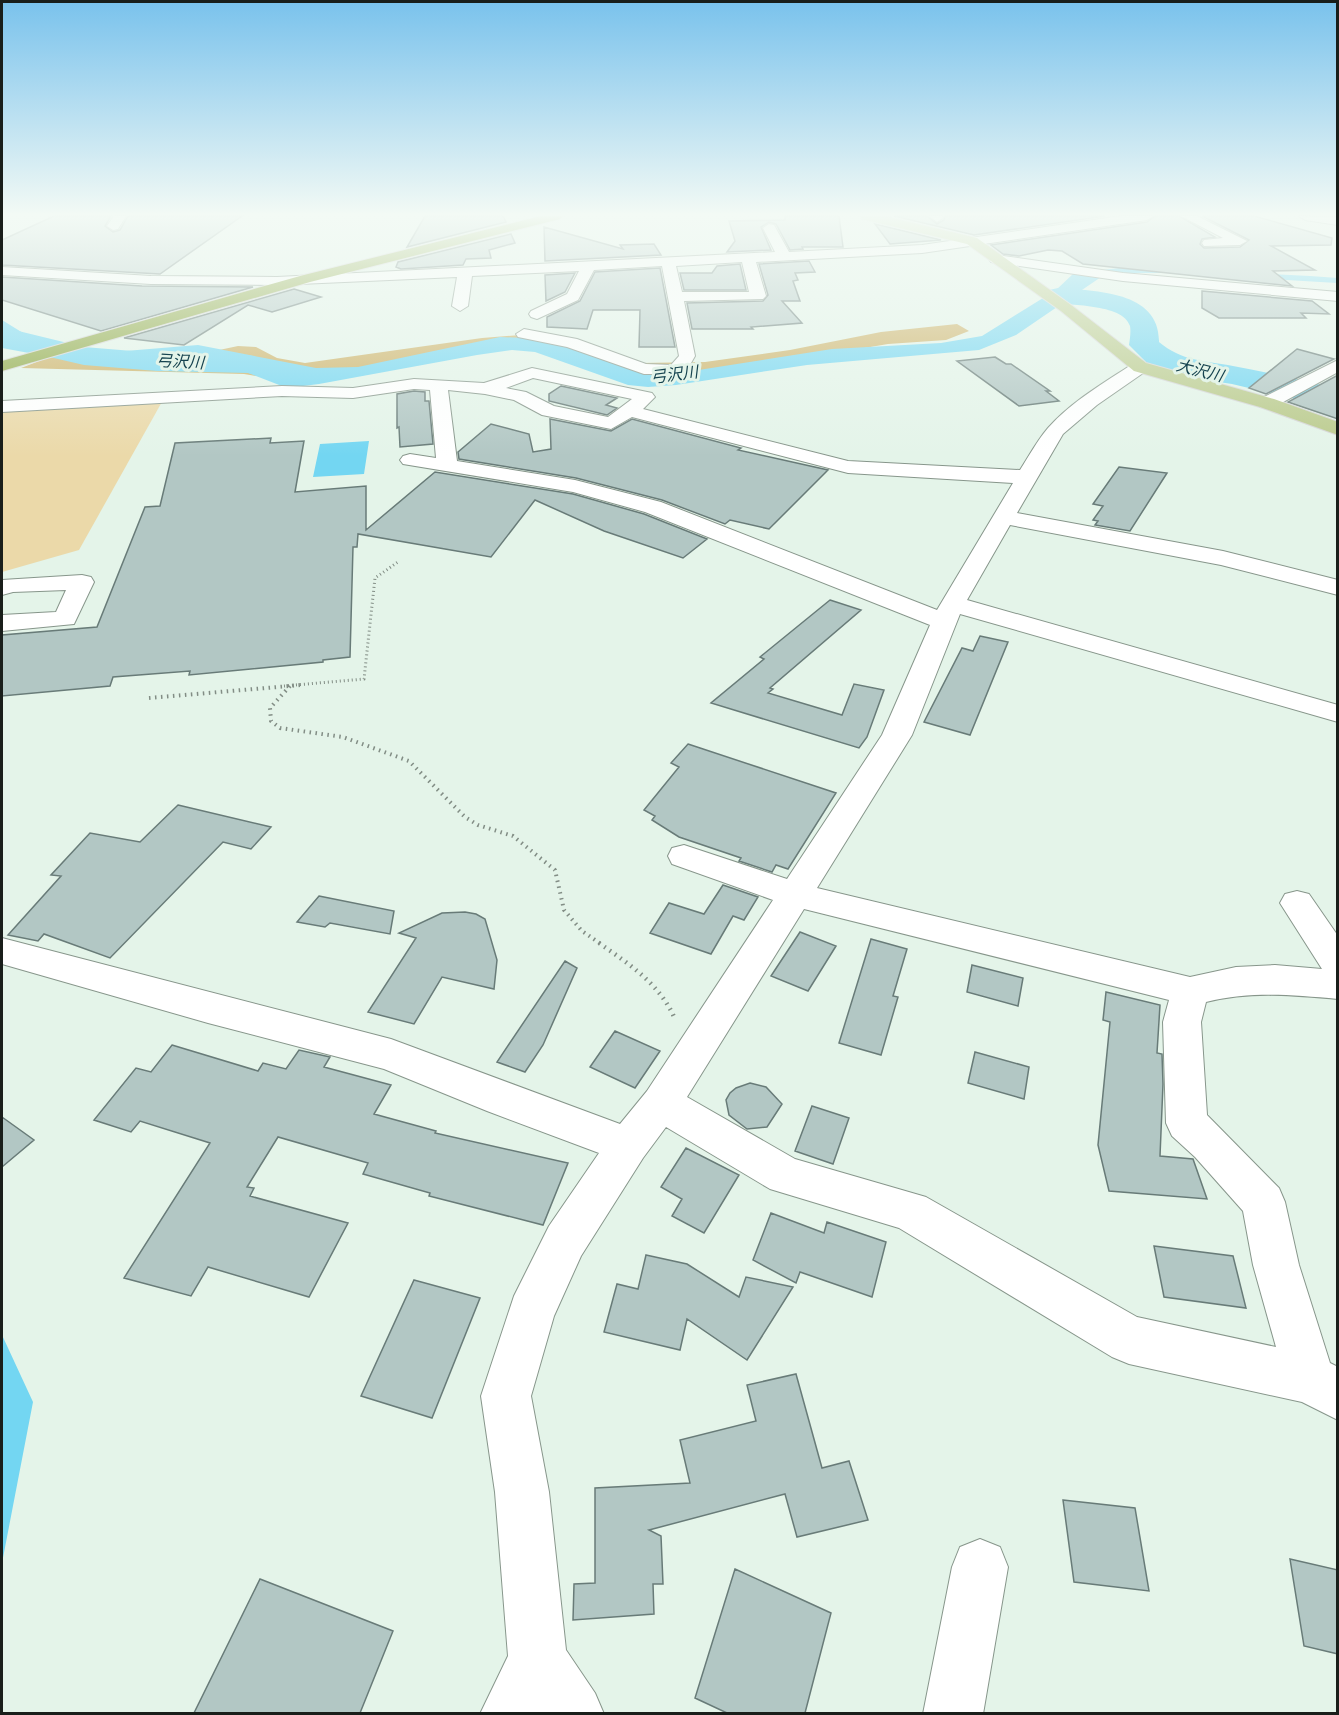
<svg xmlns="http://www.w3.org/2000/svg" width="1339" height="1715" font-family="'PT Sans Narrow','Noto Sans JP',sans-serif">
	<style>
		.green { fill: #ebd9a9 }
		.forest { fill: #ccb064 }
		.water { fill: #73d6f2 }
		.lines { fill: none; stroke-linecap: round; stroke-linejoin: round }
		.river { fill: #73d6f2; fill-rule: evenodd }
		.building { fill: #b2c7c4; stroke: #687b78; stroke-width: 1.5 }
		.minor-casing { stroke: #87968b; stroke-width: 2 }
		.major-casing { stroke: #d6d6d6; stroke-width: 2 }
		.highway-casing { stroke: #d6d6d6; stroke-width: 2 }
		.path-far2 { stroke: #828d85; stroke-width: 3; stroke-dasharray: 1 3; stroke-linecap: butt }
		.path-far1 { stroke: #828d85; stroke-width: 4; stroke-dasharray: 1.5 4.5; stroke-linecap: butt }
		.path { stroke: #828d85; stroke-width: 4.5; stroke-dasharray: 1.5 5; stroke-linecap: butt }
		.minor { fill: #fff; fill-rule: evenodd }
		.major { fill: #baca8c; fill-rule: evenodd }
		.highway { fill: #8ca640; fill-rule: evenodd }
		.labels { text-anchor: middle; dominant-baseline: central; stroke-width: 6; stroke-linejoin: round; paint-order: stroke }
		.far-water-label { font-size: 16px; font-style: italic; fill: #16434f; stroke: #e4f4e9 }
	</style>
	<rect width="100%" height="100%" fill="#e4f4e9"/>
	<!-- green -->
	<path class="green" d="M 163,400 L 79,550 L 2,572 L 2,407 Z"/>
	<!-- forest -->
	<path class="forest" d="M 957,324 L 969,331 L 946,340 L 888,344 L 669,381 L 543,349 L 485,350 L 300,383 L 244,374 L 21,368 L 65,351 L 205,353 L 238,346 L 256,347 L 277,358 L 305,363 L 482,338 L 545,333 L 584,342 L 641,363 L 705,362 L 790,350 L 881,332 Z"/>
	<!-- water -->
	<path class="water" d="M 1129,267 L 1310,276 L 1338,278 L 1337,283 L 1174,273 L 1131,273 L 1101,277 L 1016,335 L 979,350 L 807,365 L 676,385 L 648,387 L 628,385 L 535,352 L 512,350 L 477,355 L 319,384 L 287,388 L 238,369 L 201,363 L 56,358 L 2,348 L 2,320 L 36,341 L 89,350 L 125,351 L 198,345 L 316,368 L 358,367 L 500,337 L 550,339 L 610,359 L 673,374 L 832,349 L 941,343 L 982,336 L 1056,290 L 1074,273 Z
		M 369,441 L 364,474 L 313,477 L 320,444 Z
		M 2,1335 L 33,1402 L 2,1563 Z"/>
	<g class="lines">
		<!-- river -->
		<path class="river" d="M 1058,288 C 1096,291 1160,291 1159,342 C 1181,361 1206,361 1233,366 C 1268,372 1303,381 1338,389 L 1338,409 L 1232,384 L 1173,375 L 1148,364 L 1129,345 C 1130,339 1131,331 1130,326 C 1123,303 1067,306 1049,302 L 1045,296 L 1049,290 Z
			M 2,327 L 84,347 L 157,353 L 248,355 L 291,365 L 296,372 L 291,379 L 280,381 L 248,373 L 157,371 L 84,365 L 2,346 Z"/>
	</g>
	<!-- building -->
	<path class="building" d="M 54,216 L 111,216 L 105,226 L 113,232 L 120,230 L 128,216 L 242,216 L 160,274 L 2,265 L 2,240 Z
		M 425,216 L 503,216 L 506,222 L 407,247 Z
		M 785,216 L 839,216 L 843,247 L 802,247 L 803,249 L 790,250 L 776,224 L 769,222 L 761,227 L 771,250 L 727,252 L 735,241 L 729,221 L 785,220 Z
		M 894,216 L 927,216 L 937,224 L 944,220 L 945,216 L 1105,216 L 974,235 Z
		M 1155,216 L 1179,216 L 1215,237 L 1202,239 L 1200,244 L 1204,248 L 1240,247 L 1249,240 L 1202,216 L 1254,216 L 1332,238 L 1331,245 L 1271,246 L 1315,270 L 1273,271 L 1292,286 L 1083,264 L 1062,251 L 1048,250 L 1019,256 L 1003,254 L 991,245 L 1147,222 Z
		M 875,224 L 941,240 L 890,244 Z
		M 544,227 L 623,249 L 620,245 L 654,244 L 661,255 L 545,261 Z
		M 511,234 L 515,243 L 489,250 L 491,258 L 466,259 L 463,265 L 401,269 L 396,267 L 398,262 Z
		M 809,261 L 815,272 L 795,273 L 798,280 L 793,281 L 800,301 L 782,301 L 802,323 L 751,327 L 753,329 L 692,329 L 687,303 L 763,301 L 768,295 L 759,264 Z
		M 740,264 L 746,290 L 684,290 L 680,273 L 712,273 L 717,266 Z
		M 660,268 L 675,347 L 639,347 L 640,310 L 593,310 L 587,329 L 547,327 L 547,317 L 580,301 L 595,272 Z
		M 575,273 L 565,292 L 546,301 L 545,275 Z
		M 2,277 L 142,286 L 253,287 L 101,331 L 2,300 Z
		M 294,289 L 321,297 L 272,312 L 248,305 L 184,345 L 124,338 Z
		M 1202,291 L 1312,301 L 1329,314 L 1301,313 L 1306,318 L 1219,318 L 1202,308 Z
		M 1297,349 L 1334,359 L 1266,394 L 1249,388 Z
		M 995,357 L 1006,364 L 1011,364 L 1050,391 L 1046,391 L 1059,401 L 1019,406 L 957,361 Z
		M 1338,375 L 1338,419 L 1288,402 Z
		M 561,386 L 617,398 L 606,405 L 617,408 L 607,415 L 549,401 L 549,394 Z
		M 414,391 L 425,392 L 425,401 L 429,401 L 433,444 L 400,447 L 399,427 L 397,428 L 397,394 Z
		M 550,419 L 611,431 L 632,419 L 741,448 L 738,450 L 828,470 L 769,529 L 730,520 L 725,524 L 662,500 L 576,478 L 459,459 L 458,452 L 491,424 L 529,434 L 533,452 L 551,449 Z
		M 271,438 L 270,443 L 304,441 L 295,492 L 366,486 L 366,530 L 435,472 L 573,494 L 644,514 L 707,539 L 683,558 L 604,531 L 535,500 L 491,557 L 358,534 L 357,547 L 353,547 L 350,657 L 323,660 L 323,662 L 189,675 L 190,671 L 113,677 L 110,686 L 2,696 L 2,635 L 97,627 L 145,507 L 160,506 L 175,443 Z
		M 1119,467 L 1167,473 L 1130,531 L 1095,525 L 1098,521 L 1093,520 L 1103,506 L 1093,504 Z
		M 830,600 L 861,610 L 770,688 L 773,689 L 768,693 L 842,715 L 854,684 L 884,690 L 867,737 L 859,748 L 711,703 L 764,659 L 760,657 Z
		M 980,636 L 1008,642 L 970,735 L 924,722 L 962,648 L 973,651 Z
		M 688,744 L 836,793 L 788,869 L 776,865 L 772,872 L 739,861 L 741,858 L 679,837 L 652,820 L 655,816 L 644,810 L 679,767 L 671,763 Z
		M 178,805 L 271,827 L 251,849 L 223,842 L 110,958 L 44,934 L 38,941 L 8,935 L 61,876 L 51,875 L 90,833 L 140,842 Z
		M 723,885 L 758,897 L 744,920 L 733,916 L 711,954 L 650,933 L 669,903 L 704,914 Z
		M 319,896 L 394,911 L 390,934 L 330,923 L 325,927 L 297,922 Z
		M 465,912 L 476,914 L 485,919 L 497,960 L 494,989 L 442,977 L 414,1024 L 368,1012 L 416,938 L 399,933 L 442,913 Z
		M 800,932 L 836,946 L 808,991 L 771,976 Z
		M 871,939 L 907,949 L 893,996 L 898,997 L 881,1055 L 839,1043 Z
		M 565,961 L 577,968 L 543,1045 L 525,1072 L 497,1062 Z
		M 972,965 L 1023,978 L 1018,1006 L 967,992 Z
		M 1106,992 L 1160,1005 L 1157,1053 L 1162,1054 L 1163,1084 L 1160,1156 L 1193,1159 L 1207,1199 L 1109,1191 L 1098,1145 L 1110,1022 L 1103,1020 Z
		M 615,1031 L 660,1051 L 635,1088 L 590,1067 Z
		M 172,1045 L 258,1071 L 263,1063 L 286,1069 L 299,1050 L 330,1057 L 324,1067 L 391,1085 L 374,1114 L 436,1131 L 435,1133 L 568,1163 L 543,1225 L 429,1196 L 430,1193 L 363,1174 L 368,1163 L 278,1137 L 247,1187 L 254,1188 L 250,1196 L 348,1223 L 309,1297 L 208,1267 L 191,1296 L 124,1278 L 210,1143 L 140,1121 L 131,1132 L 94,1120 L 136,1068 L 151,1072 Z
		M 975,1052 L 1029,1067 L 1024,1099 L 968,1083 Z
		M 750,1083 L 766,1087 L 782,1104 L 767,1127 L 747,1129 L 729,1115 L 726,1100 L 730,1093 L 736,1088 Z
		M 812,1106 L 849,1118 L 833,1164 L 795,1151 Z
		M 2,1117 L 34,1140 L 2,1167 Z
		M 686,1148 L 739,1175 L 704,1233 L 672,1216 L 682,1199 L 661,1187 Z
		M 771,1213 L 824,1233 L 827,1222 L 886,1242 L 872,1297 L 800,1272 L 796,1283 L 753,1260 Z
		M 1154,1246 L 1233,1256 L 1246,1308 L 1164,1297 Z
		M 646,1255 L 687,1264 L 739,1297 L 746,1277 L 793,1287 L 747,1360 L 687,1319 L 680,1350 L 604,1332 L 617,1284 L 638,1289 Z
		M 414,1280 L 480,1298 L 432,1418 L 361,1396 Z
		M 796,1374 L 822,1468 L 849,1461 L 868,1520 L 797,1537 L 785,1494 L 649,1530 L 661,1536 L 663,1584 L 653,1584 L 654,1614 L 573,1620 L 574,1584 L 595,1583 L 595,1488 L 690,1483 L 680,1440 L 756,1421 L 747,1385 Z
		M 1063,1500 L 1135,1508 L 1149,1591 L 1074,1582 Z
		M 1290,1559 L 1338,1570 L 1338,1654 L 1304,1646 Z
		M 735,1569 L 831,1613 L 805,1713 L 727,1713 L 695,1698 Z
		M 260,1579 L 393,1631 L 360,1713 L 194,1713 Z"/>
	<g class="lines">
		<defs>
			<path id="minor" d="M 114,216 L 126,216 L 118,229 L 113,230 L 107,226 Z
				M 929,216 L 942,216 L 943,218 L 937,222 Z
				M 1121,216 L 1153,216 L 1147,220 L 922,253 L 756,262 L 766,296 L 763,299 L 684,301 L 695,356 L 687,370 L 680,374 L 644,374 L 567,347 L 518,337 L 516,334 L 524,329 L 577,339 L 646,364 L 671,365 L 679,356 L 662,266 L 594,270 L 578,300 L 537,319 L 531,317 L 529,314 L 531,311 L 567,294 L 579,271 L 472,276 L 468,306 L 460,311 L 452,306 L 457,277 L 277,285 L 151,284 L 2,275 L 2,267 L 151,276 L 277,277 L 775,252 L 763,228 L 769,224 L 774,225 L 789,252 L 922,245 ZM 742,262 L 749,292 L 682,292 L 676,266 Z
				M 1181,216 L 1197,216 L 1247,241 L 1240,245 L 1204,246 L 1202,243 L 1204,240 L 1223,238 Z
				M 1299,216 L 1338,217 L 1338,225 L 1305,220 Z
				M 996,255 L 1123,273 L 1338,292 L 1338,301 L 1123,281 L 991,262 L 989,259 Z
				M 1338,360 L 1338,372 L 1274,407 L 1260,407 L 1258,403 L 1260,399 Z
				M 1140,362 L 1146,363 L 1149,367 L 1146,371 L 1097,405 L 1063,434 L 1017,513 L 1223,551 L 1338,580 L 1338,595 L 1221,565 L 1010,525 L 967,600 L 1338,705 L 1338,722 L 960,614 L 912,735 L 817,888 L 1190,977 L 1236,967 L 1275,965 L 1322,969 L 1280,903 L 1285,894 L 1297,891 L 1309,894 L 1338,936 L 1338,999 C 1290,995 1253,991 1206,1002 L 1201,1022 L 1207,1115 L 1279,1188 L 1285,1202 L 1299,1265 L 1330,1363 L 1338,1367 L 1338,1420 L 1302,1402 L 1129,1364 L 1112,1357 L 899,1228 L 770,1189 L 666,1127 L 643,1158 L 581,1256 L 554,1316 L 531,1396 L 549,1492 L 566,1650 L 595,1693 L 604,1714 L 480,1714 L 508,1656 L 495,1492 L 481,1396 L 514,1296 L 549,1226 L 599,1153 L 487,1111 L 384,1069 L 208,1023 L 2,964 L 2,938 L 391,1039 L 620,1124 L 647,1091 L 773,900 L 672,864 L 668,856 L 672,848 L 684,845 L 787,879 L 882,735 L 930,625 L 645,512 L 573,492 L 403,464 L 400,460 L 403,456 L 410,454 L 436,458 L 430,390 L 414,389 L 353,398 L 282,396 L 2,412 L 2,401 L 282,386 L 353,388 L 414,379 L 484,383 L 532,368 L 652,393 L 655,397 L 643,409 L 848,461 L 1020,470 C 1029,456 1037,441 1048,428 C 1072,401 1104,383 1134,363 ZM 533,378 L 632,399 L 608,417 L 554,406 L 526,392 L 506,388 ZM 448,390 L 485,394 L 514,400 L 542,415 L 611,429 L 632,417 L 848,473 L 1013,483 L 937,610 L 661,502 L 575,480 L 457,461 ZM 804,909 L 1169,1000 L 1163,1022 L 1166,1123 L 1172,1136 L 1195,1157 L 1243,1211 L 1253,1265 L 1276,1347 L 1137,1317 L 926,1197 L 795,1159 L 687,1097 Z
				M 82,575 L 91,577 L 94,582 L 74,624 L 2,631 L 2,615 L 56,612 L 66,590 L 13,592 L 2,595 L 2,580 Z
				M 980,1539 L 1000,1547 L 1008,1567 L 983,1714 L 923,1714 L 952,1567 L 960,1547 Z"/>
			<path id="major" d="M 860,216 L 884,216 L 977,238 L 1071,305 L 1146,363 L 1274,399 L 1338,422 L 1338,435 L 1260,407 L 1134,371 L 1061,311 L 967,244 L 862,219 Z"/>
			<path id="highway" d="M 541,216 L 562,216 L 560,219 L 310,282 L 2,371 L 2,361 L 300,276 Z"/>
		</defs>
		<!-- minor casing -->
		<use href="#minor" class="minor-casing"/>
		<!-- major casing -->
		<use href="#major" class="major-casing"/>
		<!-- highway casing -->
		<use href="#highway" class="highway-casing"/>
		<!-- path-far2 -->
		<path class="path-far2" d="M 284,686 L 364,679 L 375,578 L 398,562"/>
		<!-- path-far1 -->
		<path class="path-far1" d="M 290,686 L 270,708 L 271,721 L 280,728 L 343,737 L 409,761 L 465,817 L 478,825 L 513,836 L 555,870 L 564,910 L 582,931 L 601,944
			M 149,698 L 301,685"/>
		<!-- path -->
		<path class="path" d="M 599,943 C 629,964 660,984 675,1019"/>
		<!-- minor -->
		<use href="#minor" class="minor"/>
		<!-- major -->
		<use href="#major" class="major"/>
		<!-- highway -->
		<use href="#highway" class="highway"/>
	</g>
	<!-- sky -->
	<linearGradient id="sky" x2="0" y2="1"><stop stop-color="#79c2ec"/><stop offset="0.47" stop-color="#f3faf5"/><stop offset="1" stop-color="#f3faf5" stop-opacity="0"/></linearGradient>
	<rect width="1339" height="456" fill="url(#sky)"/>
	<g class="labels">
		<!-- far-water labels -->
		<g class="far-water-label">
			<text transform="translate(180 361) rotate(3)">弓沢川</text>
			<text transform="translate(1200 370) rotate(14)">大沢川</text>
			<text transform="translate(674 374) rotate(-7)">弓沢川</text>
		</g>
	</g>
	<!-- border -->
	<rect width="1339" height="1715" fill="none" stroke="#191e1a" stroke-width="6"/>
</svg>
